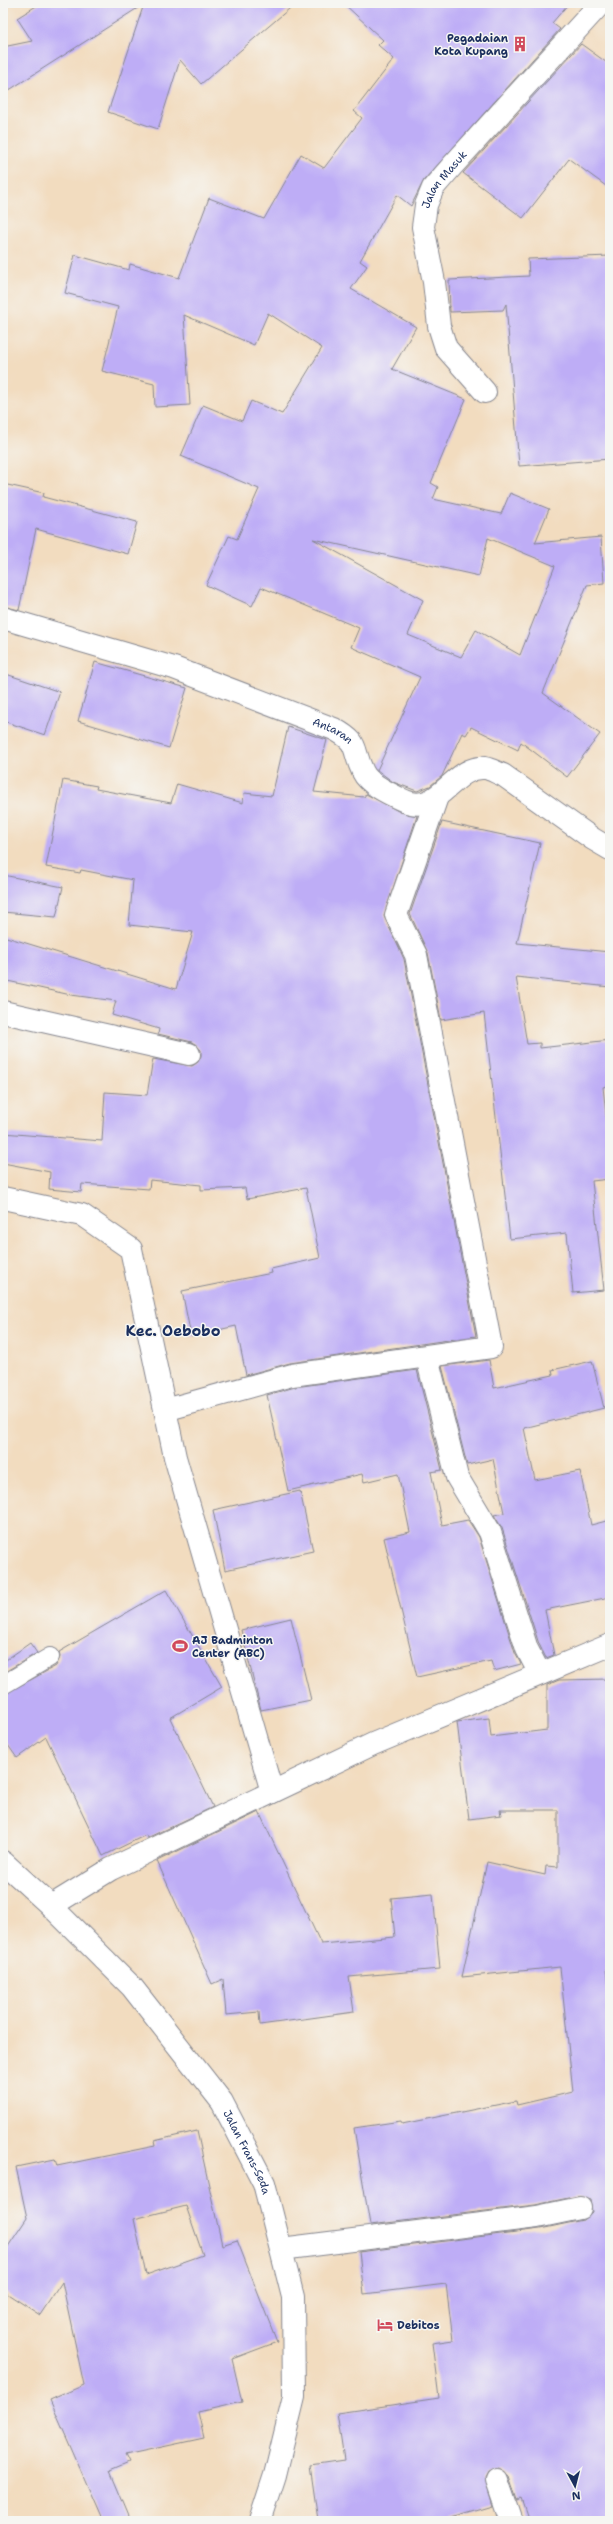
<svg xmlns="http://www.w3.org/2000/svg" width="613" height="2524" font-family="'Shantell Sans',sans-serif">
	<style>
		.building { fill: #beadf6; fill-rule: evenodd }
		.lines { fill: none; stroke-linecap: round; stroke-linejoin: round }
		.lane-casing { stroke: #86868e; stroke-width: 20 }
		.street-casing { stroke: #86868e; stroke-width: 24 }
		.primary-casing { stroke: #86868e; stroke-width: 24 }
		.lane { stroke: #fff; stroke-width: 18 }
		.street { stroke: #fff; stroke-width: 22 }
		.primary { stroke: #fff; stroke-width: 22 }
		.labels { text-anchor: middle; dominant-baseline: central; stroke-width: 3; stroke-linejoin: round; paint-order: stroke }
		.poi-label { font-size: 11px; font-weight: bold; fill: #1b2f5e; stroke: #f6f6f2; text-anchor: start }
		.street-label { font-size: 11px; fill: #1b2f5e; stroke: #f6f6f2 }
		.district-label { font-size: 15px; font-weight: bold; fill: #1b2f5e; stroke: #f6f6f2 }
	</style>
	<rect width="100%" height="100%" fill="#f6f6f2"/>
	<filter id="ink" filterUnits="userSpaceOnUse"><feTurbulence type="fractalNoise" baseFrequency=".025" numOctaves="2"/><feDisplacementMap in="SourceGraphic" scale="8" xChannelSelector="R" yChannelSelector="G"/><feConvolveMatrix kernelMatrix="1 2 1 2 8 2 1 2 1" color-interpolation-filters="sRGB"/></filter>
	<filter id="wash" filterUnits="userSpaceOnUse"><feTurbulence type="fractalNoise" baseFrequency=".012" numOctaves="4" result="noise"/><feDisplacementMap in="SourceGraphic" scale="16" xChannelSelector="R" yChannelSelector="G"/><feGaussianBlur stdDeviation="0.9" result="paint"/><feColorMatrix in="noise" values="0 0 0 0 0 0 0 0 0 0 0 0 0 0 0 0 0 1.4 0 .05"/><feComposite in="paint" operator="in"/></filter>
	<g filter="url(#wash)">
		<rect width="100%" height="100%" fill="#f2dcbf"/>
		<g id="blocks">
			<!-- building -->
			<path class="building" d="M 41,3 L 296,3 L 201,84 L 180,60 L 158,129 L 108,112 L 144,4 L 3,94 L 3,47 L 32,41 L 17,18 Z
				M 343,3 L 569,3 L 552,23 L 560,29 L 424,180 L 411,206 L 397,195 L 360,261 L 367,266 L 351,289 L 416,327 L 392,369 L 466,399 L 431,483 L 438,487 L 433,499 L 501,514 L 510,493 L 549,509 L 535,543 L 601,537 L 604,583 L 587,585 L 543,693 L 600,734 L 567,777 L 521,742 L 518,750 L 471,727 L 466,735 L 462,733 L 442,776 L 430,786 L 417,791 L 393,782 L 377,770 L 420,677 L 351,647 L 359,628 L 261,587 L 252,606 L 206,585 L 229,536 L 237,539 L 259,489 L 181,456 L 203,405 L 242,421 L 251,401 L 282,414 L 322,348 L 268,313 L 254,345 L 184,315 L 190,405 L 155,407 L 154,384 L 102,371 L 118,307 L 65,293 L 75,255 L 129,270 L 130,264 L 179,278 L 209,198 L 264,219 L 301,154 L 324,168 L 362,118 L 354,111 L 394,59 L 378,45 L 383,40 ZM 488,538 L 555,566 L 520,655 L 476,630 L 461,657 L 408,635 L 423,600 L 313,539 L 479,576 Z
				M 581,44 L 610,65 L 610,189 L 569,159 L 523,218 L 463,173 Z
				M 610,256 L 610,459 L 519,466 L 506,304 L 503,310 L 450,312 L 449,280 L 529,276 L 528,259 Z
				M 3,484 L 44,493 L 43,497 L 137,522 L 128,554 L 36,529 L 19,610 L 3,606 Z
				M 95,662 L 187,688 L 169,748 L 78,721 Z
				M 3,673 L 60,692 L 45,735 L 3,721 Z
				M 288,727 L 327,740 L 314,792 L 364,797 L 366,794 L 400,812 L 417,816 L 384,916 L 404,959 L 476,1336 L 290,1363 L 246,1375 L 236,1326 L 191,1336 L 182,1291 L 272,1273 L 271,1269 L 320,1258 L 306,1188 L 247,1199 L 245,1188 L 201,1190 L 201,1185 L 150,1180 L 149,1189 L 82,1184 L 81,1192 L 49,1189 L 50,1172 L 3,1163 L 3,1133 L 102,1141 L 105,1092 L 147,1095 L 153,1059 L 192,1066 L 198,1062 L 201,1056 L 201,1050 L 192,1042 L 158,1034 L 159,1029 L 112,1015 L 116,1001 L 71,995 L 3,980 L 3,936 L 176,989 L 193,932 L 129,925 L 133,880 L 81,870 L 80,873 L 46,867 L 63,780 L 97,786 L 96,789 L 171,803 L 177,784 L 243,803 L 244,793 L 272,796 Z
				M 442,822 L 540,843 L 517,943 L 610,952 L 610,987 L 516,977 L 527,1044 L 540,1043 L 540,1048 L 610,1040 L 610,1085 L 603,1087 L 610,1151 L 610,1179 L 592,1181 L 604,1290 L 573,1293 L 567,1233 L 510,1239 L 484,1013 L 441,1020 L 428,953 L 410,914 Z
				M 3,875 L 63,887 L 56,917 L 3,912 Z
				M 489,1360 L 494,1388 L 553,1375 L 552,1370 L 592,1361 L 604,1408 L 524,1428 L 535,1480 L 580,1471 L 591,1525 L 610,1520 L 610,1597 L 545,1610 L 554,1655 L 546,1658 L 539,1644 L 502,1528 L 494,1515 L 504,1513 L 493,1459 L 467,1465 L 442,1366 Z
				M 417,1370 L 442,1470 L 431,1472 L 442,1525 L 468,1520 L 479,1537 L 515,1653 L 521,1664 L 494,1671 L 491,1661 L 417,1677 L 384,1538 L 410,1532 L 398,1474 L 364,1482 L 362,1474 L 288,1491 L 267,1395 L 295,1387 Z
				M 300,1491 L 313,1551 L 225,1570 L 213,1510 Z
				M 166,1590 L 222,1687 L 170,1718 L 213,1807 L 147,1838 L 146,1835 L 103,1856 L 46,1737 L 17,1758 L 3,1738 L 3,1695 L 56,1666 L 60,1657 L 59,1652 Z
				M 291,1618 L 311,1700 L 261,1710 L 241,1630 Z
				M 30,1643 L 37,1653 L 3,1673 L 3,1662 Z
				M 610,1679 L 610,1969 L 606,1969 L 610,2007 L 610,2521 L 529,2521 L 521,2498 L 517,2500 L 509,2476 L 499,2468 L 488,2472 L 485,2478 L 493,2506 L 441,2521 L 318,2521 L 310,2465 L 344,2460 L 337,2413 L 439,2398 L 432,2343 L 453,2340 L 446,2284 L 364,2294 L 359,2252 L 540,2229 L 583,2220 L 592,2212 L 590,2200 L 578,2196 L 535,2205 L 370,2225 L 354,2128 L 401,2121 L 402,2124 L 516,2101 L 517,2105 L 573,2092 L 560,1967 L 462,1977 L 487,1862 L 545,1875 L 546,1866 L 558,1867 L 558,1810 L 500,1810 L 501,1815 L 469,1819 L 457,1722 L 489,1718 L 491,1737 L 547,1730 L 547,1685 L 559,1680 Z
				M 259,1812 L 321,1944 L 395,1937 L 391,1898 L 433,1894 L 440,1969 L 349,1977 L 354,2012 L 260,2025 L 259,2012 L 226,2015 L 223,1979 L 212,1984 L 157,1861 Z
				M 197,2131 L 222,2245 L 237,2240 L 277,2342 L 232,2359 L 242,2402 L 198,2412 L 204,2438 L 125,2455 L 129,2463 L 110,2471 L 131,2521 L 103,2521 L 50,2400 L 84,2385 L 62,2282 L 40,2315 L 3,2291 L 3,2254 L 27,2218 L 16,2167 L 55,2159 L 57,2166 L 155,2146 L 154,2141 ZM 186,2206 L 203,2255 L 146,2275 L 134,2219 Z"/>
		</g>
	</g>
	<g filter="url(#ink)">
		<use href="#blocks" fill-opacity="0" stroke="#86868e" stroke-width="1"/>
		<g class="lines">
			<defs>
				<path id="lane" d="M 3,1685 L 50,1657"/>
				<g id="street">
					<path id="s1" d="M 485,392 L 446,348 L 439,326 L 434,282 L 423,227 L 426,205 L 433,188 L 453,165 L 601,3"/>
					<path id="s2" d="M 3,618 L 174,668 L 334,729 C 361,744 351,747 363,772 C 369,785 392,795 405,801 C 439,816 453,765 485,768 C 491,769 497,773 503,775 L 593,839 L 610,849"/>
					<path d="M 3,1012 L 189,1054"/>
					<path d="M 3,1198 L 82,1215 L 131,1249 L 175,1457 L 272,1792"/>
					<path d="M 427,1357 L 457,1477 L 490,1532 L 527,1649 L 540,1674"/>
					<path d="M 165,1410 L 292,1375 L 491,1347 L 416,955 L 396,915 L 437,797"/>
					<path d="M 51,1906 L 111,1869 L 373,1744 L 610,1645"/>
					<path d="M 281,2249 L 537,2217 L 580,2208"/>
					<path d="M 497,2480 L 511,2521"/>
				</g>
				<g id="primary">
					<path id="s3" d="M 3,1862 L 51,1906 L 132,1987 L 222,2102 L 264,2183 L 293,2297 L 294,2397 L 275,2475 L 260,2521"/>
				</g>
			</defs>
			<!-- lane casing -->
			<use href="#lane" class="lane-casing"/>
			<!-- street casing -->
			<use href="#street" class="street-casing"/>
			<!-- primary casing -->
			<use href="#primary" class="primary-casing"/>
			<!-- lane -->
			<use href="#lane" class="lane"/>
			<!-- street -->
			<use href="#street" class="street"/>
			<!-- primary -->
			<use href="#primary" class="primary"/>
		</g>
	</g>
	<!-- icons -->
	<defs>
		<symbol id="building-bare" viewBox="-9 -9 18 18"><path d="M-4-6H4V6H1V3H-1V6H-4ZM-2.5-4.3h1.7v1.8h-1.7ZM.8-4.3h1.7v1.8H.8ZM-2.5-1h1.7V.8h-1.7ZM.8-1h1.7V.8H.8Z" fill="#d1495b" stroke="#f6f6f2" stroke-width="2.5" paint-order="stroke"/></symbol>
		<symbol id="stadium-bare" viewBox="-9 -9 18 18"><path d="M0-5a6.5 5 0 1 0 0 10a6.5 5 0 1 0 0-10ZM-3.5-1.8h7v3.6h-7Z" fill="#d1495b" stroke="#f6f6f2" stroke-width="2.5" paint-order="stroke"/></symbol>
		<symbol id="hotel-bare" viewBox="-9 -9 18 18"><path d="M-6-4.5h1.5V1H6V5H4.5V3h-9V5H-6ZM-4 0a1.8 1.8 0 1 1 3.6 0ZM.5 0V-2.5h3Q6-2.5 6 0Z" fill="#d1495b" stroke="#f6f6f2" stroke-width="2.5" paint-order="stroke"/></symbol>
	</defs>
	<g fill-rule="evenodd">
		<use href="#building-bare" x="509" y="33" width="22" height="22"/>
		<use href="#stadium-bare" x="169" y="1635" width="22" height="22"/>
		<use href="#hotel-bare" x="374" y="2314" width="22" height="22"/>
	</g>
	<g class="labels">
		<!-- poi labels -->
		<g class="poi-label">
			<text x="508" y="38" text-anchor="end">Pegadaian<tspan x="508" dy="13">Kota Kupang</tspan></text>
			<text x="192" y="1640">AJ Badminton<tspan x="192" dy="13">Center (ABC)</tspan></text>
			<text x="397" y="2325">Debitos</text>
		</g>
		<!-- street labels -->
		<g class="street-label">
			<text stroke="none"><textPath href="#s1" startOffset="236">Jalan Masuk</textPath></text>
			<text stroke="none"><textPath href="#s2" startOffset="349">Antaran</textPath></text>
			<text stroke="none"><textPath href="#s3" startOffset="382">Jalan Frans-Seda</textPath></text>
		</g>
		<!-- district labels -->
		<g class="district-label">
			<text x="173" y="1331">Kec. Oebobo</text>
		</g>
	</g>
	<!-- margin -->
	<rect width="613" height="2524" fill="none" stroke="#f6f6f2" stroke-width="16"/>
	<!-- north arrow -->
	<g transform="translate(575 2486) rotate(173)" stroke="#f6f6f2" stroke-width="3" paint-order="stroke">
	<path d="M0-3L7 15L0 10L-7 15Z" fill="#1b2f5e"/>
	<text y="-6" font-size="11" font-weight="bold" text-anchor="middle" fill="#1b2f5e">N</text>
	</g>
</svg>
